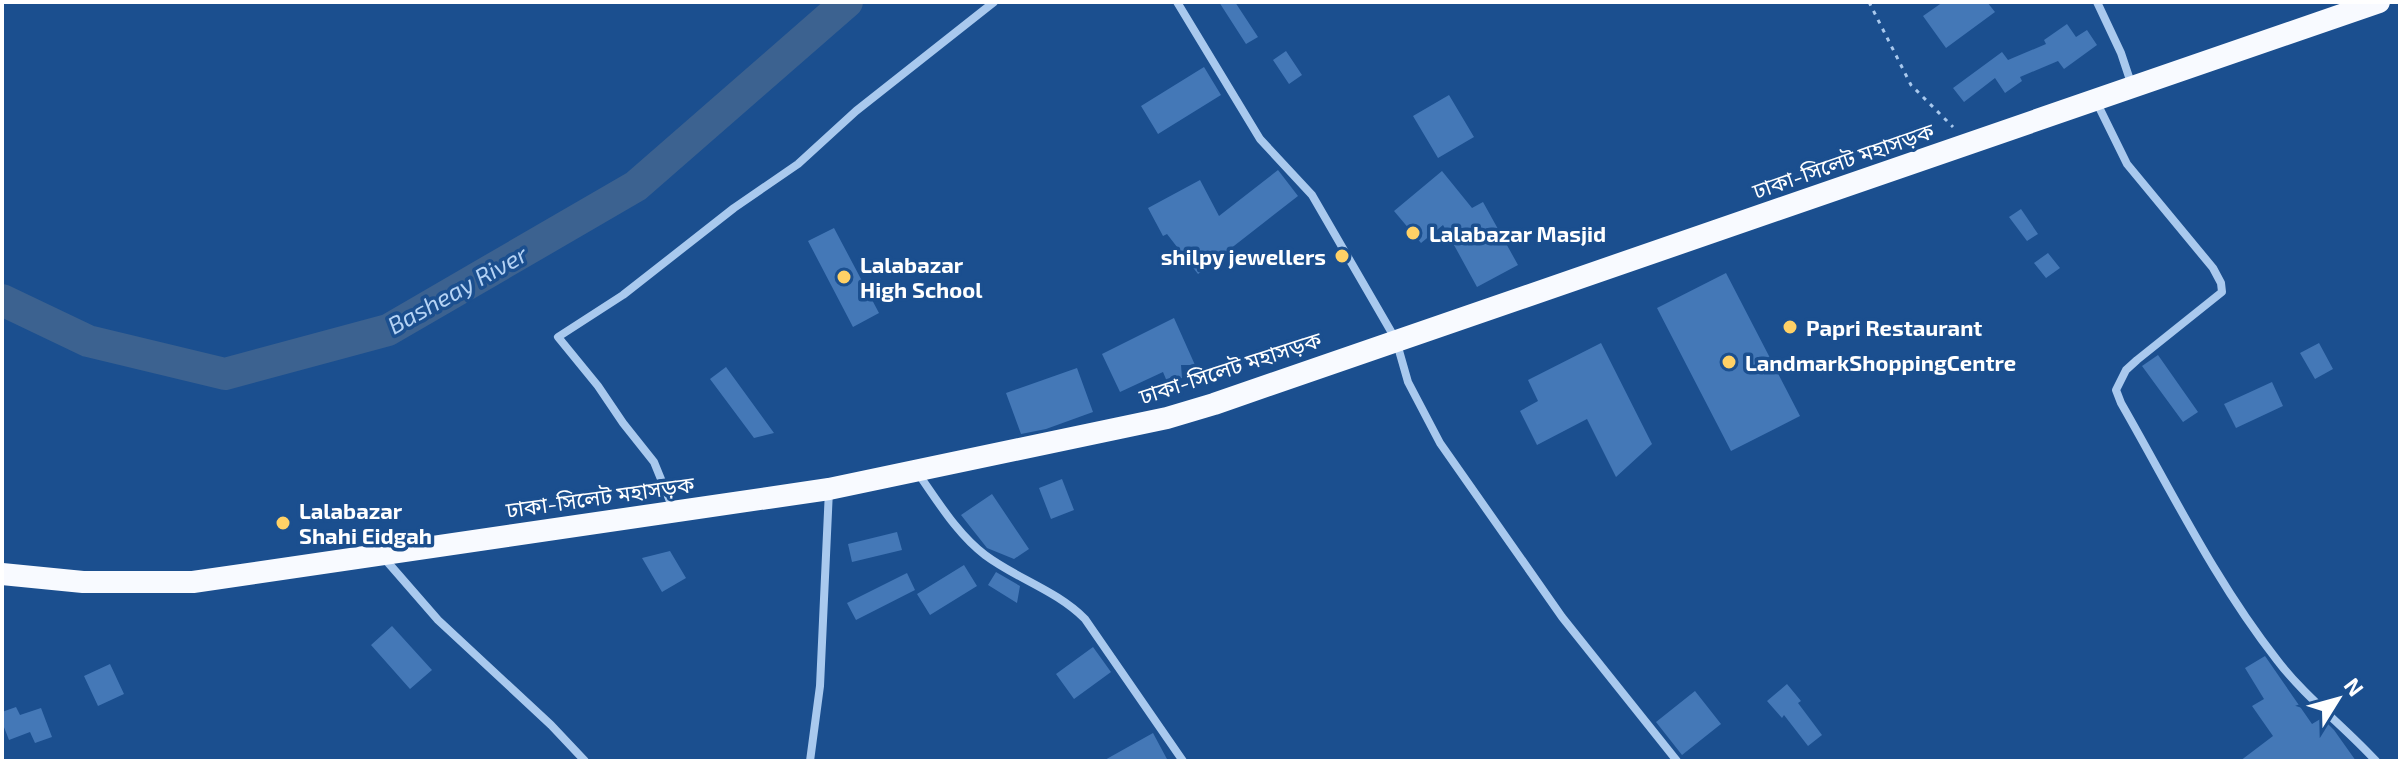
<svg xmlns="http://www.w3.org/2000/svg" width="2402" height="763" font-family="'Exo 2','Noto Sans Bengali',sans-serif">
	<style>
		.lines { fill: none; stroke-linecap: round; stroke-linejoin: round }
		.river { stroke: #3c6290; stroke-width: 32 }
		.building { fill: #4478b7 }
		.path { stroke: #a9c9ee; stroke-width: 3; stroke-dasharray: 4 6; stroke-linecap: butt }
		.minor { stroke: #a9c9ee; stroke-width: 8 }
		.trunk { stroke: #f8faff; stroke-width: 22 }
		.poi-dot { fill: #ffd166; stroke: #1b4f8f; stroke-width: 3 }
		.labels { text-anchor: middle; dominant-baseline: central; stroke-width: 7; stroke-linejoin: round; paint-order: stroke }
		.street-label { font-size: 22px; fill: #fff; stroke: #1b4f8f }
		.poi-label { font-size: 22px; font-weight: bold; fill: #fff; stroke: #1b4f8f; text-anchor: start }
		.water-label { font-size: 24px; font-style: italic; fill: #b5d3f5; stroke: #1b4f8f }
	</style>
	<rect width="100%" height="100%" fill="#1b4f8f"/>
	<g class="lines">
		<!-- river -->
		<path class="river" d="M 2,300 L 88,341 L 225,374 L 388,330 L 636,186 L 847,2"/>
	</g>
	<!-- building -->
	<path class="building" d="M 1219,2 L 1235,2 L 1258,37 L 1246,44 Z
		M 1943,2 L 1987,2 L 1995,12 L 1946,48 L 1923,16 Z
		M 2067,24 L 2076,37 L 2087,30 L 2097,45 L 2064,69 L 2058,61 L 2020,77 L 2022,81 L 2005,93 L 1995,78 L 1964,102 L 1953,88 L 2002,52 L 2008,60 L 2046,44 L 2044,40 Z
		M 1286,51 L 1302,75 L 1289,84 L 1273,60 Z
		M 1204,67 L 1221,95 L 1158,134 L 1141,106 Z
		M 1449,95 L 1474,137 L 1438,158 L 1413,116 Z
		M 1278,170 L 1298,196 L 1198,274 L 1167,234 L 1163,236 L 1148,208 L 1200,180 L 1219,216 Z
		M 1442,171 L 1472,208 L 1483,202 L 1518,265 L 1477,287 L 1443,225 L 1421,243 L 1394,211 Z
		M 2021,209 L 2038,234 L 2027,241 L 2009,217 Z
		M 834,228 L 879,313 L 853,327 L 808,241 Z
		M 2048,253 L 2060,268 L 2046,278 L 2034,263 Z
		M 1726,273 L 1800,416 L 1731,451 L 1657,308 Z
		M 1174,318 L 1195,365 L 1181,365 L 1182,378 L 1168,384 L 1163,372 L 1120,392 L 1102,354 Z
		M 1601,343 L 1652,444 L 1616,477 L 1587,419 L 1537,445 L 1520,411 L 1538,401 L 1528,380 Z
		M 2319,343 L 2333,369 L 2315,379 L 2300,353 Z
		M 2158,355 L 2198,412 L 2183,422 L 2142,366 Z
		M 726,367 L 774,433 L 754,438 L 710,379 Z
		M 1077,368 L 1093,412 L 1046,429 L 1021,434 L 1006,393 Z
		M 2272,382 L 2283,406 L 2236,428 L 2224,404 Z
		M 1062,479 L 1074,510 L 1051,519 L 1039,488 Z
		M 992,494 L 1029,549 L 1014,559 L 987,548 L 961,515 Z
		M 897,532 L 902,550 L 852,562 L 848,544 Z
		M 670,551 L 686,578 L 662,592 L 642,558 Z
		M 964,565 L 977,586 L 930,615 L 917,594 Z
		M 996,572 L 1020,586 L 1017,603 L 988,585 Z
		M 907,573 L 915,590 L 856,620 L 847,603 Z
		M 392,626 L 432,670 L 410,689 L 371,645 Z
		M 1093,647 L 1111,672 L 1074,699 L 1056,674 Z
		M 2265,656 L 2312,724 L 2322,718 L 2334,730 L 2356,761 L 2240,761 L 2273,736 L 2252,706 L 2264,699 L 2245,668 Z
		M 110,664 L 124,694 L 98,706 L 84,676 Z
		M 1787,684 L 1801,701 L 1798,703 L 1822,735 L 1808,746 L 1784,715 L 1782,718 L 1767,701 Z
		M 1695,691 L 1721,724 L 1682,755 L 1656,722 Z
		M 16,707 L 20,715 L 41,708 L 52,737 L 35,743 L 30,732 L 9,740 L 2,722 L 2,712 Z
		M 1153,733 L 1168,761 L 1103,761 Z"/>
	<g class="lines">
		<!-- path -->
		<path class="path" d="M 1869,2 L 1911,85 L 1953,127"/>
		<!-- minor -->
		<path class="minor" d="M 1177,2 L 1260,139 L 1312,195 L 1396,340 L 1408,382 L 1440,443 L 1562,617 L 1677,761
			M 2097,2 L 2121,53 L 2132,86
			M 2096,101 L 2127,164 L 2213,268 L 2221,283 L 2222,292 L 2137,360 L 2126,370 L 2116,390 L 2121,403 C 2171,490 2215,581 2277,660 C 2305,697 2344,726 2376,761
			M 917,472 C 937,500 957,534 985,555 C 1017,579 1056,590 1085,619 L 1183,761
			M 674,511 L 654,462 L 623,423 L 598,386 L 558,337 L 623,295 L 734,208 L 798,164 L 856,111 L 994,2
			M 384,558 L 438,620 L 551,725 L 585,761
			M 810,761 L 820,686 L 829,490"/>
		<!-- trunk -->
		<path class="trunk" d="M 2,574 L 83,582 L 193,582 L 829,489 L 1167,418 L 1214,404 L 2379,2"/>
	</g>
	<!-- markers -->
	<g class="poi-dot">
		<circle cx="1413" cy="233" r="8"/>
		<circle cx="1342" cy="256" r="8"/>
		<circle cx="844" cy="277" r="8"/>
		<circle cx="1790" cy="327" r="8"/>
		<circle cx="1729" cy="362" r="8"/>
		<circle cx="283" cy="523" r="8"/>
	</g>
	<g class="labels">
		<!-- street labels -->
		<g class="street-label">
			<text transform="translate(1843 160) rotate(-19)">ঢাকা-সিলেট মহাসড়ক</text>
			<text transform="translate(1230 367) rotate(-18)">ঢাকা-সিলেট মহাসড়ক</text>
			<text transform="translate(600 496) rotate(-8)">ঢাকা-সিলেট মহাসড়ক</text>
		</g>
		<!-- poi labels -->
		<g class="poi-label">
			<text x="1429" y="233">Lalabazar Masjid</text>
			<text x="1326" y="256" text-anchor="end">shilpy jewellers</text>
			<text x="860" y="264">Lalabazar<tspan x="860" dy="25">High School</tspan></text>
			<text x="1806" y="327">Papri Restaurant</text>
			<text x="1745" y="362">LandmarkShoppingCentre</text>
			<text x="299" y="510">Lalabazar<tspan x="299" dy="25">Shahi Eidgah</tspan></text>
		</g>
		<!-- water labels -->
		<g class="water-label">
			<text transform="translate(457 289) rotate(-29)">Basheay River</text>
		</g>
	</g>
	<!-- border -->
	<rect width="2402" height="763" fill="none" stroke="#ffffff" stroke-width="8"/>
	<!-- north arrow -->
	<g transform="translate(2338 699) rotate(53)" stroke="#1b4f8f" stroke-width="6" paint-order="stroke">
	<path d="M0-6L14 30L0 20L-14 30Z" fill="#ffffff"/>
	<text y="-12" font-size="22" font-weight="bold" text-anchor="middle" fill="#ffffff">N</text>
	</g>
</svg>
